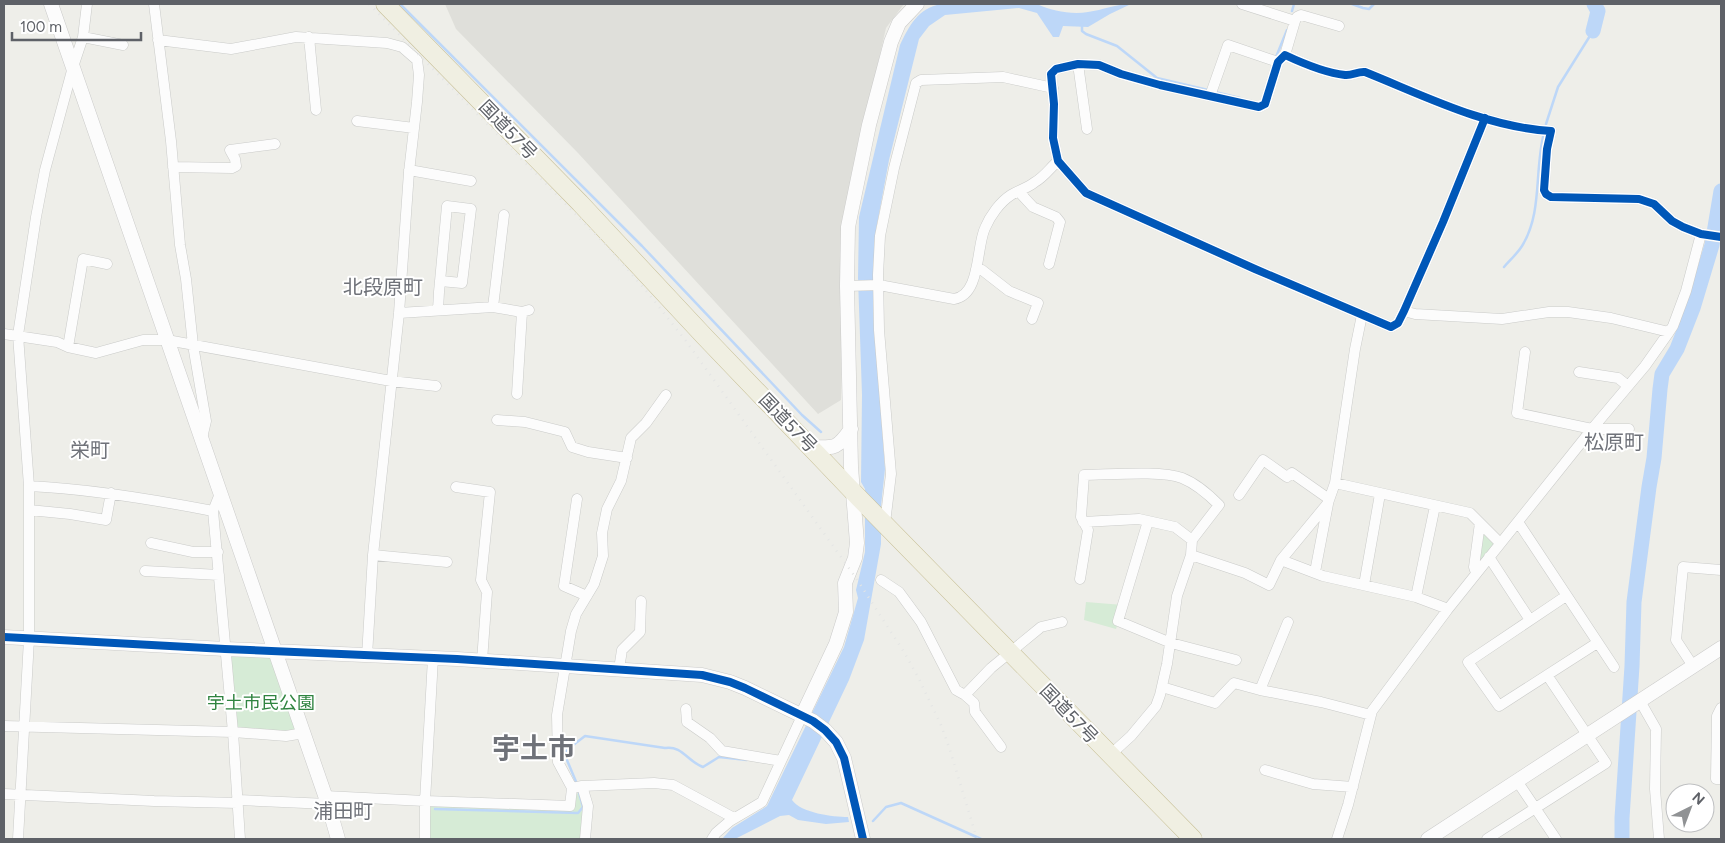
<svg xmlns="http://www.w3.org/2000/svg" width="1725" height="843" font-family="Figtree,'Noto Sans JP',sans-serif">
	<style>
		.industrial { fill: #dfdfda }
		.green { fill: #d6ebd6 }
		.water { fill: #bdd7f8 }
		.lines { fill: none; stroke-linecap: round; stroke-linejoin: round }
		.stream { stroke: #bdd7f8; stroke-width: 2.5 }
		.river { stroke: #bdd7f8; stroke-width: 15 }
		.street-casing { stroke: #cacbc9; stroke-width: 11 }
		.secondary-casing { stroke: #cbcbca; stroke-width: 15 }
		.highway-casing { stroke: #c7bf95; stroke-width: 19 }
		.street { stroke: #fcfcfc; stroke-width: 10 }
		.secondary { stroke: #fcfcfc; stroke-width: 14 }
		.highway { stroke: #f0efe2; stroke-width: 18 }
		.rail { stroke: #e4e5e4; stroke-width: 2.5; stroke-dasharray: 1 6; stroke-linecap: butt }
		.cycleway-casing { stroke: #fff; stroke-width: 11 }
		.cycleway { stroke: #0057b8; stroke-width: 8 }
		.labels { text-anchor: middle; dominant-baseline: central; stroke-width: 4; stroke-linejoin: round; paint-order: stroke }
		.street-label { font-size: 18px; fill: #5e6167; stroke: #fff }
		.park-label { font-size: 18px; fill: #308440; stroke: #fff }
		.quarter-label { font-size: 20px; fill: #6f7279; stroke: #fff }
		.town-label { font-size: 28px; font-weight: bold; fill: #6f7279; stroke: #fff }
	</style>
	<rect width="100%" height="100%" fill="#eeeee9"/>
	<!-- industrial -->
	<path class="industrial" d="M 445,4 L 904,4 L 886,28 L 843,217 L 841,400 L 818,414 L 578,153 L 456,29 Z"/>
	<!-- green -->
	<path class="green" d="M 1480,523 L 1500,543 L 1476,573 Z
		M 1086,602 L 1123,605 L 1116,629 L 1084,620 Z
		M 225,649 L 275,651 L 304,733 L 233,732 Z
		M 578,793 L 583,796 L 585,809 L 582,839 L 429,839 L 431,804 L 571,807 L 574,796 Z"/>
	<!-- water -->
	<path class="water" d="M 941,4 L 1037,4 C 1052,11 1072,15 1088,12 C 1103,10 1116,4 1131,4 L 1110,14 L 1088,27 L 1063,26 L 1059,37 L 1053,37 L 1037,13 L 1019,8 L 945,15 L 929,26 L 919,39 L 889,160 L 876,230 L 877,356 L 885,469 L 881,506 L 881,544 L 864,640 L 849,680 L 792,800 C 801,813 833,817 848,817 L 849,822 L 826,824 L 798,820 L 789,815 L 780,816 L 735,839 L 722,839 L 732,828 L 767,806 L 844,647 L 858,598 L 856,590 L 865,552 L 865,489 L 861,482 L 862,395 L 858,278 L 859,217 L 900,45 C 909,26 918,8 941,4 Z"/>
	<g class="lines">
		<!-- stream -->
		<path class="stream" d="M 400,4 L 642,246 L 802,415 L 821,432
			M 1352,4 L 1363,8 L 1369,9 L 1374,4
			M 1292,11 L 1294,4
			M 1082,25 L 1082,31 L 1086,34 L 1117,46 L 1157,78 L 1208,90
			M 1276,57 L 1287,30
			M 1215,92 L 1240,98
			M 1546,124 L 1558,87 L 1593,31
			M 1504,267 C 1510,260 1517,254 1522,246 C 1543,212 1534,170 1544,133
			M 577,784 L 564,753 L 568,749 L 585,736 L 665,748 C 682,745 688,762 703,767 L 719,757 L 747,760
			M 435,809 L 578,813 L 583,807 L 579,793
			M 873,821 L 886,807 L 901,803 L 981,839"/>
		<!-- river -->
		<path class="river" d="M 1593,31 L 1598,11 L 1594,4
			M 1622,839 L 1622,818 L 1632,666 L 1634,602 L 1649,487 L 1654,458 L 1660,389 L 1662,374 L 1677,349 L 1693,308 L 1712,245 L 1721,191"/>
		<defs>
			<path id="street" d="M 154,4 L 171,141 L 180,245 L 186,279 L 193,345 L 206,421 L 202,438
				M 1242,4 L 1295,21
				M 83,37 L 123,45
				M 309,37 L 316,110
				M 158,40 L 231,49 L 296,37 L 387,43 L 402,47 L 417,60 L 419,75 L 417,102 L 409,172 L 399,313 L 373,555 L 367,656
				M 1285,55 L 1295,21 L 1297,17 L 1301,15 L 1339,26
				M 1078,64 L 1087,129
				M 1210,96 L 1228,45 L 1278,62
				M 1485,118 L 1443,222 L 1404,311 L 1398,323 L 1391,327 L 1255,269 L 1086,193 L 1058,161 L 1053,138 L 1054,104 L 1051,74 L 1056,69 L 1078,64 L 1099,65 L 1121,74 L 1160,85 L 1259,107 L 1265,104 L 1278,62 L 1285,55 C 1302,63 1326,73 1345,75 C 1352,76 1358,71 1365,72 C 1425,96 1485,127 1551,131 L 1547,149 L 1544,190 L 1546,194 L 1551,197 L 1639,199 L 1654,204 L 1672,221 L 1683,227 L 1701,234 L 1721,237
				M 357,121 L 414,128
				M 173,167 L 232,168 L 236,166 L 235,159 L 230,150 L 275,144
				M 409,170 L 471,181
				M 1019,192 L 1033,207 L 1056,217 L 1060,222 L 1049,264
				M 976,269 L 982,270 L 1009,291 L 1038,303 L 1032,319
				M 847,286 L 879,285 L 954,299 C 981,295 976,247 985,228 C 990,216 1000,202 1011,195 C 1019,190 1028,188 1035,182 C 1044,177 1050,168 1058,161
				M 493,307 L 504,215
				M 438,310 L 439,292 L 447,206 L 471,209 L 462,283 L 440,281
				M 1404,311 L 1415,314 L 1502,319 L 1549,312 L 1568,312 L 1611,318 L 1669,332
				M 399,313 L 493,307 L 522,312 L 529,310
				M 4,334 L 57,342 L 68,347 L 96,353 L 143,340 L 167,340 L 391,381 L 436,386
				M 68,347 L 83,259 L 107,264
				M 1525,352 L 1517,413 L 1592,429 L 1629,429
				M 1579,372 L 1618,378 L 1628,386
				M 517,394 L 522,312
				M 497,420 L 525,422 L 565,432 L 572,447 L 588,452 L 627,458
				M 1335,483 L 1355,349 L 1362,315
				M 29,486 C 91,489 151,499 213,511
				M 456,487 L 490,492 L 481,580 L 487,592 L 482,661
				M 221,491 L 213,511 L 233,732 L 240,839
				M 1239,495 L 1263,460 L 1287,477 L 1292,473 L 1329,499
				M 577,499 L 564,586 L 587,596
				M 29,510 L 70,514 L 106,520 L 111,493
				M 1148,521 L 1118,621 L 1171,643 L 1236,660
				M 1083,522 L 1139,519 L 1175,527 L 1192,540
				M 1518,522 L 1614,667
				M 885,523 L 891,474 L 879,330 L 878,275 L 880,236 L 894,168 L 916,83 L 921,80 L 1003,77 L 1053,88
				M 151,543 L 193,552 L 218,552
				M 373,555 L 447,562
				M 1191,555 L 1245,573 L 1269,585 L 1281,560 L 1328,503 L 1335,483 L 1470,513 L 1500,543
				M 1489,557 L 1530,620
				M 1281,560 L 1323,576 L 1416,597 L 1448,609
				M 145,571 L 219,575
				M 1315,572 L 1328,504
				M 1476,573 L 1474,567 L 1480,523
				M 1080,579 L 1088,530 L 1081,517 L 1084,475 C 1108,475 1161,470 1182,478 C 1197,484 1208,494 1219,505 L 1192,540 L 1191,555 L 1177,596 L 1167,664 L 1160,695 L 1156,706 L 1131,736 L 1110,755
				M 881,580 L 899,592 L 921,622 L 956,690 L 965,695 L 974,703 L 975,712 L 1001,747
				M 1364,585 L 1380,494
				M 1566,596 L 1468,662 L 1499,706 L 1597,643
				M 1416,597 L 1435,506
				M 1288,622 L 1260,690 L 1321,702 L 1371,715
				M 1693,666 L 1676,640 L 1683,567 L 1721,570
				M 619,669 L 622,650 L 640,632 L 641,601
				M 1162,687 L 1215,703 L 1234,683 L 1260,690
				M 965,695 L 991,668 L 1041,627 L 1062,622
				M 1640,701 L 1656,729 L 1655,789 L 1659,839
				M 1721,708 L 1717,716 L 1716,779 L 1721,779
				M 686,709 L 687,722 L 710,738 L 722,751 L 781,761
				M 4,726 L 233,732 L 286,736 L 304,733
				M 1265,770 L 1313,784 L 1353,787
				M 1517,781 L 1556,839
				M 582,786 L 588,806 L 585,839
				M 572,788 L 582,786 L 654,783 L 673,785 L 734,818
				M 4,794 L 154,801 L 238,803
				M 325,796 L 425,801 L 570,806 L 572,788 L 558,762 L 557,715 L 571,631 L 576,614 L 594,584 L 603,556 L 602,533 L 607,509 L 621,481 L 631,438 L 646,423 L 666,395
				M 238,800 L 328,804
				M 18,839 L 29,639 L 29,486 L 18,335 L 36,217 L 45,170 L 73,67 L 83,37 L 87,4
				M 425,839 L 425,801 L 433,658
				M 712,839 L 716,833 L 730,821 L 762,802 L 802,716
				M 1337,839 L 1348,805 L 1372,711 L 1448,609 L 1592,429 L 1645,366 L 1669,332 L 1673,326 L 1686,291 L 1701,234
				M 1487,839 L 1606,763 L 1547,675"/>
			<path id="secondary" d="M 51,4 L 328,804 L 338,839
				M 811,447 C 835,448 837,449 851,429
				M 4,637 L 225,649 L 457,659 L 702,675 L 730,682 L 745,688 L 813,721 L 825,730 L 836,742 L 844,758 L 863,839
				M 802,716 L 836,644 L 846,612 L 845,583 L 855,558 L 857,543 L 851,467 L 847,286 L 848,227 L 869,125 L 891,42 L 899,23 L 917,4
				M 1428,839 L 1721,648"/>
			<path id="highway" d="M 385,4 L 580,203 L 704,336 L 860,499 L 1193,839"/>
		</defs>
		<!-- street casing -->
		<use href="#street" class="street-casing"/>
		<!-- secondary casing -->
		<use href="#secondary" class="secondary-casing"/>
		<!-- highway casing -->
		<use href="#highway" class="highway-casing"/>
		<!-- street -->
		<use href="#street" class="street"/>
		<!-- secondary -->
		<use href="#secondary" class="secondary"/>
		<!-- highway -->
		<use href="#highway" class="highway"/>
		<!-- rail -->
		<path class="rail" d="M 369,4 L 609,248 L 648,293 L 686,341 L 856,578 L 904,652 L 918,677 L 941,725 L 950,750 L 977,839"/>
		<defs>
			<path id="cycleway" d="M 1485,118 L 1443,222 L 1404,311 L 1398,323 L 1391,327 L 1255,269 L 1086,193 L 1058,161 L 1053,138 L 1054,104 L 1051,74 L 1056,69 L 1078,64 L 1099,65 L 1121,74 L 1160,85 L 1259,107 L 1265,104 L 1278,62 L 1285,55 C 1302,63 1326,73 1345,75 C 1352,76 1358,71 1365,72 C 1425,96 1485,127 1551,131 L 1547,149 L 1544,190 L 1546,194 L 1551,197 L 1639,199 L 1654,204 L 1672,221 L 1683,227 L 1701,234 L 1721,237
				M 4,637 L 225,649 L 457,659 L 702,675 L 730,682 L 745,688 L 813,721 L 825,730 L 836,742 L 844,758 L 863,839"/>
		</defs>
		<!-- cycleway casing -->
		<use href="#cycleway" class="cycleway-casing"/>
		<!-- cycleway -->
		<use href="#cycleway" class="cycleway"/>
	</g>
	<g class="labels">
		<!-- street labels -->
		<g class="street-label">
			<text transform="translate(508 130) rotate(46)">国道57号</text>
			<text transform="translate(788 423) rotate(46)">国道57号</text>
			<text transform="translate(1069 714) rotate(46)">国道57号</text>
		</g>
		<!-- park labels -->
		<g class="park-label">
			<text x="261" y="703">宇土市民公園</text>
		</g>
		<!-- quarter labels -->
		<g class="quarter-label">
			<text x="383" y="287">北段原町</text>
			<text x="1614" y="442">松原町</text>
			<text x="90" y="450">栄町</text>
			<text x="343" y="811">浦田町</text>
		</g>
		<!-- town labels -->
		<g class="town-label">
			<text x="534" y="748">宇土市</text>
		</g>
	</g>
	<!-- border -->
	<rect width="1725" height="843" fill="none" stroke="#5e6167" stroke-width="10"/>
	<!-- north arrow -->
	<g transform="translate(1690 808) rotate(42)"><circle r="24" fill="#ffffff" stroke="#bfc0c2"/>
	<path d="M0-4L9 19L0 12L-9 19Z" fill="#909294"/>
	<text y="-8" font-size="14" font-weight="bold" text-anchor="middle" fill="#5e6167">N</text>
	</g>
	<!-- scale -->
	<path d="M12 32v8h129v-8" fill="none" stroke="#5e6167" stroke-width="2.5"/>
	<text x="20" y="32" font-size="15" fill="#5e6167" stroke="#ffffff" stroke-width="4" paint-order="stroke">100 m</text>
</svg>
